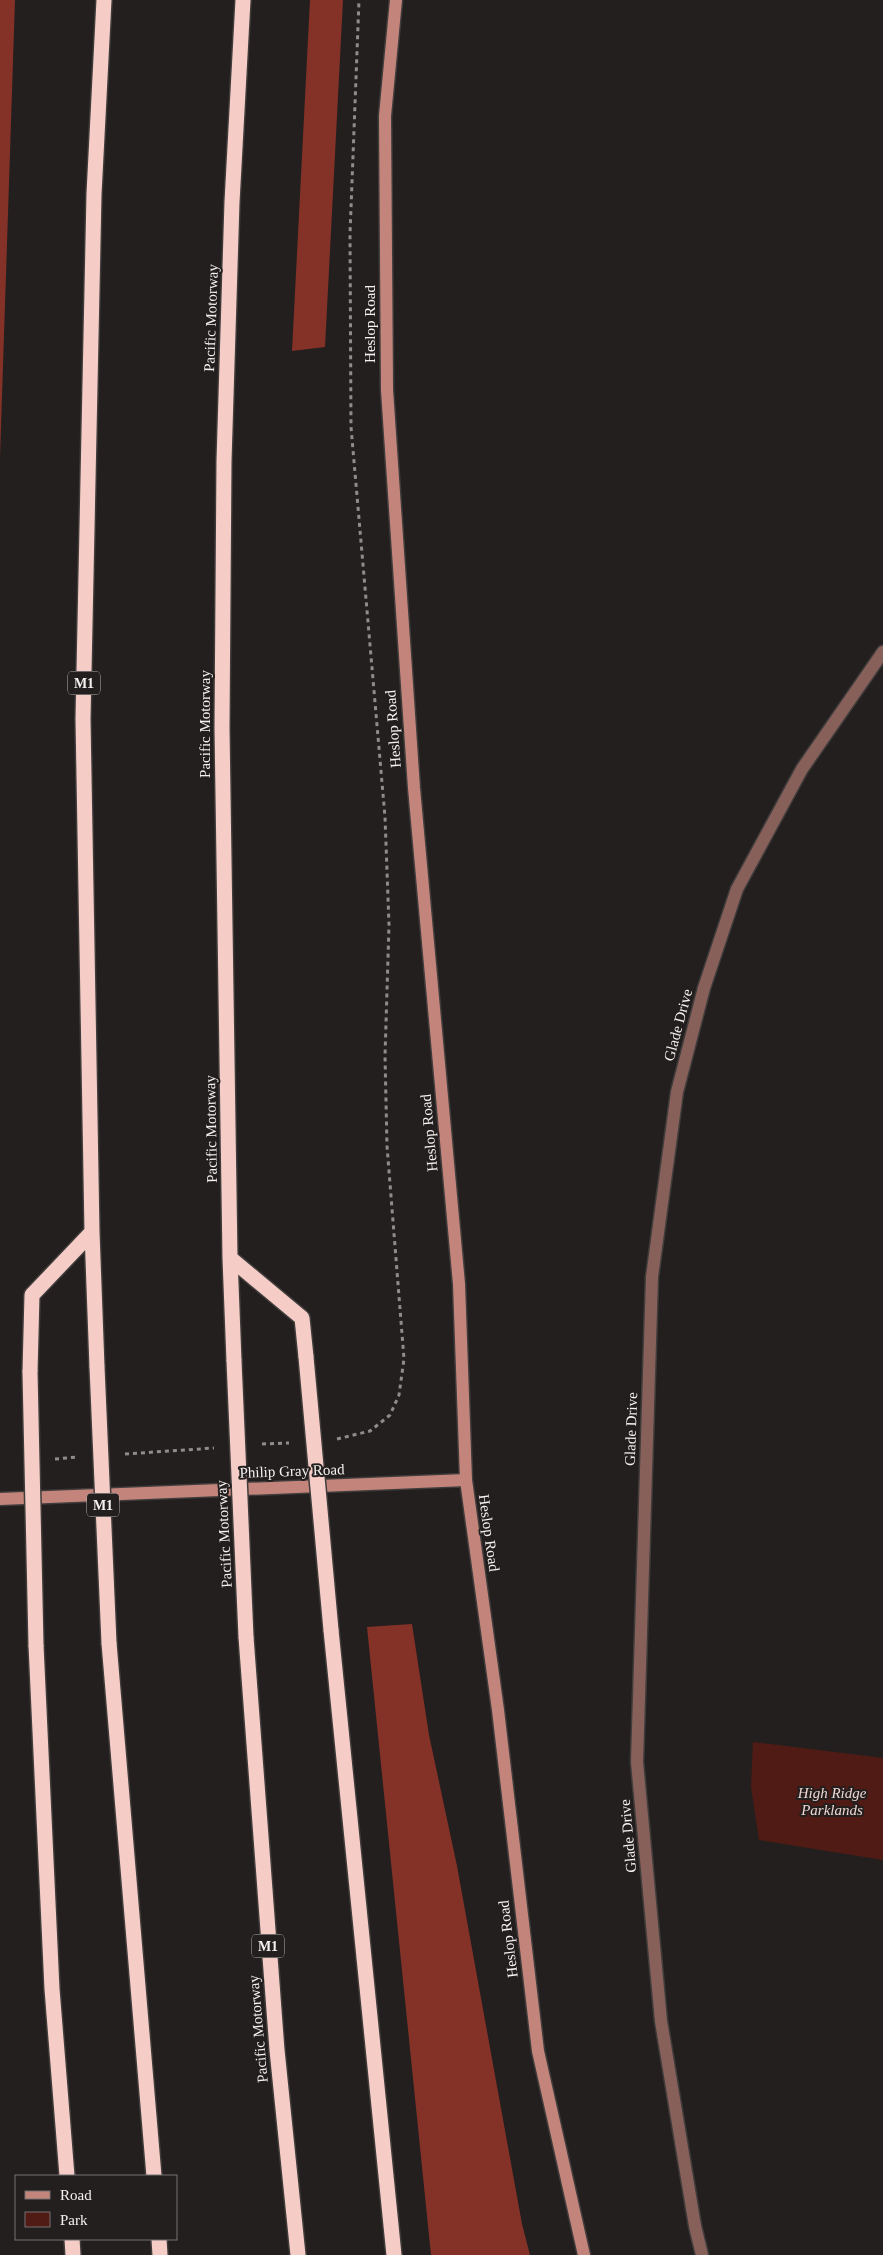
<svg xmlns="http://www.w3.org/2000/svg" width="883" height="2255" font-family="Georgia,serif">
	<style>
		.green { fill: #501b15 }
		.forest { fill: #843228 }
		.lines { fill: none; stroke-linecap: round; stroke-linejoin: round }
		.street-casing { stroke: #403c3c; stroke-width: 15 }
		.secondary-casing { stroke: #403c3c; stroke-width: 15 }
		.highway-casing { stroke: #403c3c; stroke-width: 18 }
		.path { stroke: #908c8c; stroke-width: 3; stroke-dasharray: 4 4; stroke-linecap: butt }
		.street { stroke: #87605a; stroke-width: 12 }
		.secondary { stroke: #c3857b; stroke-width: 12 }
		.highway { stroke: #f5cdc6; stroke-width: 15 }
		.highway-bridge-casing { stroke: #403c3c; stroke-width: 18; stroke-linecap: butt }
		.highway-bridge { stroke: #f5cdc6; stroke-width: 15 }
		.labels { text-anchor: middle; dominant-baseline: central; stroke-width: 4; stroke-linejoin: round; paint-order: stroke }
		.shield { fill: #231f1e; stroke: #b6b2b2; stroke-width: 1 }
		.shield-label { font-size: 14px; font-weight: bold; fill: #f5f1f1 }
		.street-label { font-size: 15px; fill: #f5f1f1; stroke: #231f1e }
		.park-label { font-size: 15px; font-style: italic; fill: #f0d6d2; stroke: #231f1e }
	</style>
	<rect width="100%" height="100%" fill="#231f1e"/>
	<!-- green -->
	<path class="green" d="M 753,1742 L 883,1758 L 883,1860 L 759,1840 L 751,1787 Z"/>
	<!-- forest -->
	<path class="forest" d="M 0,0 L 15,0 L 0,457 Z
		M 310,0 L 343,0 L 325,347 L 292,351 Z
		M 412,1624 L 429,1735 L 457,1866 L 522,2224 L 530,2255 L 431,2255 L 367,1627 Z"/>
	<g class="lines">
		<defs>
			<path id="street" d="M 702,2255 L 695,2226 L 661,2021 L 637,1762 L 652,1277 L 677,1092 L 704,988 L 737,889 L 802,769 L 883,652"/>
			<path id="secondary" d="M 396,0 L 385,116 L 387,390 L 414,788 L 459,1284 L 466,1480 L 498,1710 L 538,2051 L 584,2255
				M 0,1499 L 466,1480"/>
			<path id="highway" d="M 230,1258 L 302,1318 L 306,1357
				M 234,1361 L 230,1258 L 222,728 L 224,461 L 232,202 L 243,0
				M 97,1367 L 92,1232 L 83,719 L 94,194 L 104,0
				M 30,1372 L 32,1295 L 92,1232
				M 331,1630 L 394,2255
				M 246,1637 L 277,2050 L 298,2255
				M 109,1643 L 154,2176
				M 36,1645 L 52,1989 L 67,2176
				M 72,2239 L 73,2255
				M 159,2239 L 160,2255"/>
		</defs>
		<!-- street casing -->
		<use href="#street" class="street-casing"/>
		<!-- secondary casing -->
		<use href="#secondary" class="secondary-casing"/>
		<!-- highway casing -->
		<use href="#highway" class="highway-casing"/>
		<!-- path -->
		<path class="path" d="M 337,1439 L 370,1431 L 390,1415 L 399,1395 L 404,1359 L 387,1146 L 385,1056 L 389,925 L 385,817 L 351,427 L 350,234 L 359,0
			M 262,1444 L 289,1443
			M 125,1454 L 214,1448
			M 55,1459 L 77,1457"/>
		<!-- street -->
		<use href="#street" class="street"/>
		<!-- secondary -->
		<use href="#secondary" class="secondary"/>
		<!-- highway -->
		<use href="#highway" class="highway"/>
		<defs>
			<path id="highway-bridge" d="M 306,1357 L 331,1630
				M 234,1361 L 246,1637
				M 97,1367 L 109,1643
				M 30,1372 L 36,1645"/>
		</defs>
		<!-- highway-bridge casing -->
		<use href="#highway-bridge" class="highway-bridge-casing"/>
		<!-- highway-bridge -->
		<use href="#highway-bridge" class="highway-bridge"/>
	</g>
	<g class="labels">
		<!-- shield labels -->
		<g class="shield">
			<rect x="68" y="671.5" width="32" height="23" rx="4"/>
			<rect x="87" y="1493.5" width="32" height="23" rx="4"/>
			<rect x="252" y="1934.5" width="32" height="23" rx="4"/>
		</g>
		<g class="shield-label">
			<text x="84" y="683">M1</text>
			<text x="103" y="1505">M1</text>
			<text x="268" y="1946">M1</text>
		</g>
		<!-- street labels -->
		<g class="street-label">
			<text transform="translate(211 318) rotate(-88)">Pacific Motorway</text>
			<text transform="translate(370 324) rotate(-90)">Heslop Road</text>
			<text transform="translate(205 724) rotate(-90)">Pacific Motorway</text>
			<text transform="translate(393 729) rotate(-94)">Heslop Road</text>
			<text transform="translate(678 1025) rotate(-75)">Glade Drive</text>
			<text transform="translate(211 1129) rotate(-91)">Pacific Motorway</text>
			<text transform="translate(429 1133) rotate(-95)">Heslop Road</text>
			<text transform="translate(631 1429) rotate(-88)">Glade Drive</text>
			<text transform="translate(292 1471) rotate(-2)">Philip Gray Road</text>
			<text transform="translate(489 1533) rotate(82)">Heslop Road</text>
			<text transform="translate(224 1534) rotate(-93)">Pacific Motorway</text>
			<text transform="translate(628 1836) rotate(-95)">Glade Drive</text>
			<text transform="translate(508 1939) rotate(-97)">Heslop Road</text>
			<text transform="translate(258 2029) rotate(-95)">Pacific Motorway</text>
		</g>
		<!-- park labels -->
		<g class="park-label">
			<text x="832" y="1793">High Ridge<tspan x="832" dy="17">Parklands</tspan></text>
		</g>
	</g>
	<!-- legend -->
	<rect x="15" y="2175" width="162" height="65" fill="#231f1e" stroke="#777372"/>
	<rect x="25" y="2191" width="25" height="8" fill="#c3857b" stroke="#777372"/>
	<text x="60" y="2200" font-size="15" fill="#f5f1f1">Road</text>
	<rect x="25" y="2212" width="25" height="15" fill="#501b15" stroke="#777372"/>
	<text x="60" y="2225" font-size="15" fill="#f5f1f1">Park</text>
</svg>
